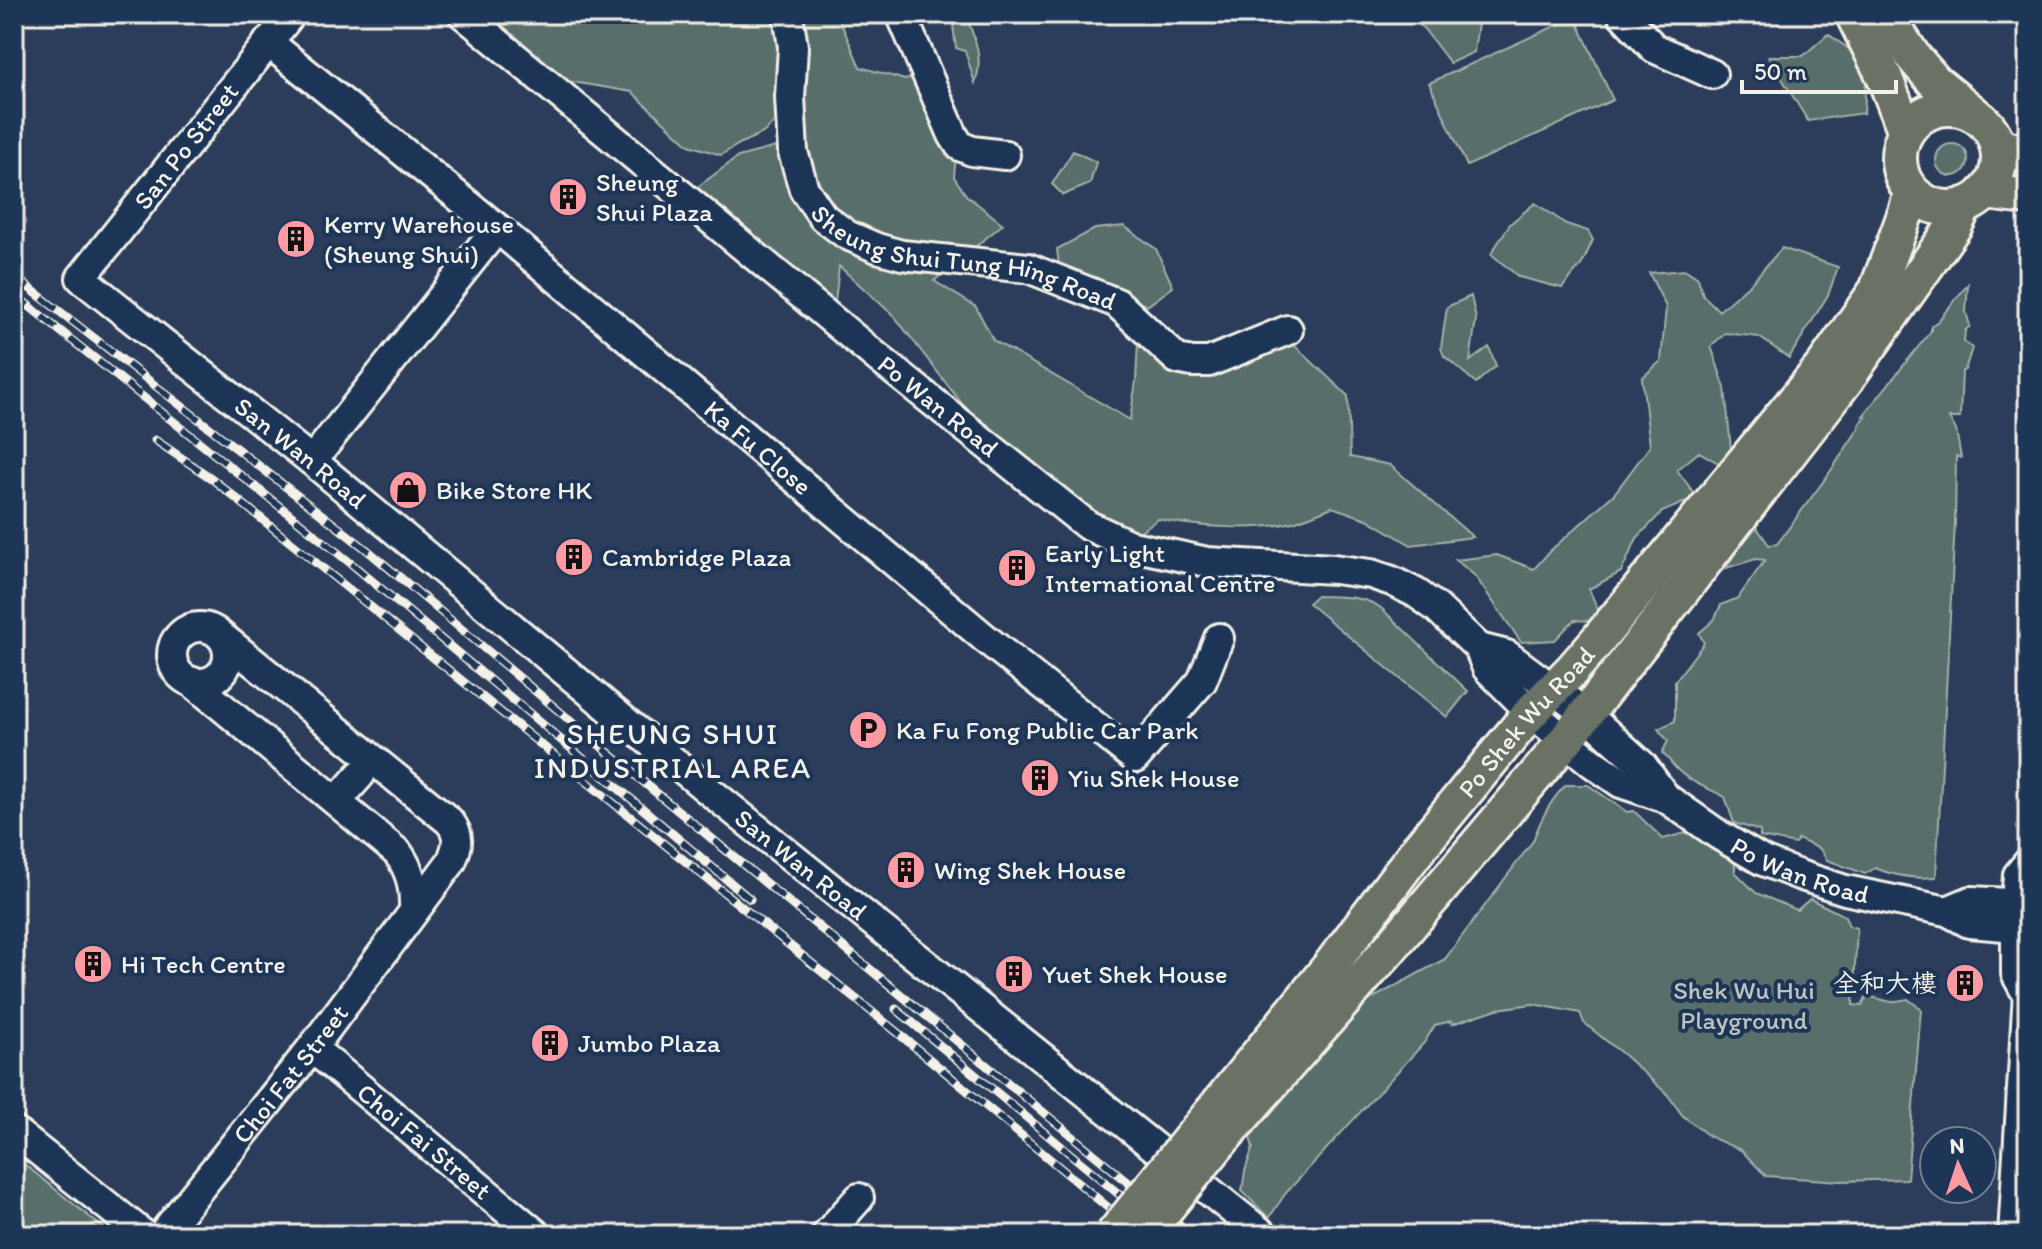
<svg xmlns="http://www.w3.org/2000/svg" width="2042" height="1249" font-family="Itim,'LXGW WenKai TC',sans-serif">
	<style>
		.green { fill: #586e6a; stroke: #a6b0a9; stroke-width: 2 }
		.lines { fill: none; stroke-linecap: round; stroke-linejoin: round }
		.minor-casing { stroke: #f4f1e8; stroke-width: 34 }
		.major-casing { stroke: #f4f1e8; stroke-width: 40 }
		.minor { stroke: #1d3557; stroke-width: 28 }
		.major { stroke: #6b7165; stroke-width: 34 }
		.rail-casing { stroke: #f4f1e8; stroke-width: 9 }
		.rail { stroke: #1d3557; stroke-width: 6; stroke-dasharray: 18; stroke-linecap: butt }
		.major-bridge-casing { stroke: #f4f1e8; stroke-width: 40; stroke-linecap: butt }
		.major-bridge { stroke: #6b7165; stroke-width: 34 }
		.labels { text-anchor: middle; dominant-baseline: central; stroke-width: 8; stroke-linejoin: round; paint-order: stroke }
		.street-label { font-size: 26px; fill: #f4f1e8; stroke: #1d3557 }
		.poi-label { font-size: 26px; fill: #f4f1e8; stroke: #1d3557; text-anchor: start }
		.park-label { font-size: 26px; fill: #bdc3bc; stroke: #1d3557 }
		.quarter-label { font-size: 30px; letter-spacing: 2px; fill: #f4f1e8; stroke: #1d3557 }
	</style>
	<rect width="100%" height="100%" fill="#2b3d5b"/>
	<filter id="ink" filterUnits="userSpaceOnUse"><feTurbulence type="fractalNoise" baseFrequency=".0125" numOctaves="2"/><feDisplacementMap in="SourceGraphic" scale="16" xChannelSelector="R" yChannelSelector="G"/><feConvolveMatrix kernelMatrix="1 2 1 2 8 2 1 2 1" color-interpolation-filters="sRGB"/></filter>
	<g filter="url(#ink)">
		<!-- green -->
		<path class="green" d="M 492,14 L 837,14 L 860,67 L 905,80 L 917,76 L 956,153 L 954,177 L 966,195 L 1003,224 L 934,281 L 976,307 L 993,340 L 1130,420 L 1136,381 L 1138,341 L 1166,367 L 1292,343 L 1348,396 L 1350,457 L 1390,465 L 1473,537 L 1411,545 L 1367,519 L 1332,507 C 1320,512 1308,517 1296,521 C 1261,532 1193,527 1158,519 L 1135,535 L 1139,560 L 984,432 L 894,316 L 839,266 L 835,303 L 801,315 L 676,203 L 738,157 L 791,143 L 794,104 L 763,133 L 741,143 L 721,155 L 689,145 L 632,92 L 555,79 L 515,46 Z
			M 1407,14 L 1477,14 L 1479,16 L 1474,52 L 1450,63 L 1424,29 Z
			M 966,16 C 975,38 984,59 975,83 L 965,51 L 956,48 L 953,26 Z
			M 1575,17 L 1613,100 L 1467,166 L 1429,83 Z
			M 1828,34 L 1867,62 L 1864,113 L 1808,121 L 1768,56 L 1803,56 Z
			M1936 160a16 16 0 1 1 32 0a16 16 0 1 1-32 0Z
			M 1073,151 L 1096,162 L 1090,184 L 1063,195 L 1052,184 Z
			M 1535,203 L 1566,224 L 1588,231 L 1593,240 L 1582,264 L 1562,288 L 1519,277 L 1491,254 L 1510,224 Z
			M 1124,226 L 1156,249 L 1173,287 L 1147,306 L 1116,292 L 1063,298 L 1057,249 L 1095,229 Z
			M 1782,248 L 1838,267 L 1828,295 L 1789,358 L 1759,337 L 1725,333 L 1711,346 L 1725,388 L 1731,449 L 1720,464 L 1699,452 L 1677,470 L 1697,497 L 1662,512 L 1637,538 L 1621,572 L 1589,589 L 1603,622 L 1574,620 L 1555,640 L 1521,642 L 1475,576 L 1456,560 L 1497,555 L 1534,569 L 1550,551 L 1614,494 L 1650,446 L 1642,378 L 1661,361 L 1666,307 L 1649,273 L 1686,270 L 1698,278 L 1703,295 L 1719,311 L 1752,282 Z
			M 1968,284 L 1966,312 L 1970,326 L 1965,331 L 1964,342 L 1972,348 L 1965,370 L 1962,371 L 1960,418 L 1949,418 L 1956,430 L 1961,458 L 1956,456 L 1955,523 L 1936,877 C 1916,879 1894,876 1875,868 L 1865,874 L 1827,860 L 1820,849 L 1798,839 L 1795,844 L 1760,837 L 1760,831 L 1734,823 L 1725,797 C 1709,788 1694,785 1680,772 C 1673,766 1669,759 1662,753 L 1668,741 L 1658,729 L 1675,721 L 1675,681 L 1704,643 L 1699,633 L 1714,620 L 1721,605 L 1738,598 L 1765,560 L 1756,559 L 1726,568 L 1747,535 L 1757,528 L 1769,545 L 1777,544 L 1828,475 L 1859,428 L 1860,423 L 1866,417 L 1863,416 L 1931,331 L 1931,326 L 1938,321 Z
			M 1471,296 L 1476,319 L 1470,361 L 1489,347 L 1496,366 L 1476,383 L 1444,356 L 1441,348 L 1447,307 Z
			M 1316,596 C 1338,597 1363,595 1381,608 L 1468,691 L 1447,717 L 1308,603 Z
			M 1566,785 L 1588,785 L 1627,812 L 1634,811 L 1663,839 L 1701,829 L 1735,851 L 1735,872 L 1756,893 L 1797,910 L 1810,899 L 1845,916 L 1849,926 L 1857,928 L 1853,1005 L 1862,1006 L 1867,996 L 1891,1002 L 1908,999 L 1921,1009 L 1907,1179 L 1841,1181 L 1766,1176 L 1741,1150 L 1710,1137 L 1683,1116 L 1667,1094 L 1624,1055 L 1584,1023 L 1580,1013 L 1533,1004 L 1497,1009 L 1452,1024 L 1452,1021 L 1435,1025 L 1424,1043 L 1285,1194 L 1269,1218 L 1242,1191 L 1245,1171 L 1253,1147 L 1245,1123 L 1342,1015 L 1445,959 L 1533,841 C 1540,821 1550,800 1566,785 Z
			M 14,1156 L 112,1235 L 14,1235 Z"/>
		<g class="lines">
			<defs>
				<g id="minor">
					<path id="s1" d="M 291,14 L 81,278 L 312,461 L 708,790 L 1264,1235"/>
					<path id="s2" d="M 463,14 L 877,357 L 1087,525 L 1132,546 L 1207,562 L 1334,569 L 1371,574 L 1392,581 L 1416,593 L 1437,608 L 1479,648 L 1487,668 L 1531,712 L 1591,762 L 1621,783 L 1666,798 L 1719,835 L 1763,861 L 1799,875 L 1845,890 L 1947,911 L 1969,923 L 2028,928"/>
					<path id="s3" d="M 788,14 L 793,47 L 790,97 L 793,152 L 804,189 L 823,217 L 847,235 L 877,248 L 902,255 L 1028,268 L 1117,303 L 1177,359 L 1192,362 L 1209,362 L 1288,330"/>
					<path d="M 901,14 L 953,135 L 960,146 L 972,151 L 1005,155"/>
					<path d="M 1622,14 L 1654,48 L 1712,74"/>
					<path id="s4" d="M 268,42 L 497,228 L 986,639 L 1135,758 L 1202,681 L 1219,638"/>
					<path d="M 312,461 L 497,228"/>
					<circle cx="200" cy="655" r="28"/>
					<path d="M 1479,648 L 1507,655 L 1586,714 L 1642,765 L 1666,798"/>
					<path d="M 192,682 L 398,853 C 411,871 415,889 414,911"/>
					<path d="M 337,801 L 360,775"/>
					<path d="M 1947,911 L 1971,901 L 2028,904"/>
					<path d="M 2027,994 L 2016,974 L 2016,903 L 2018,875 L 2028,863"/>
					<path id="s5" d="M 312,1048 L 537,1235"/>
					<path d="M 14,1131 L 144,1235"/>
					<path id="s6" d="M 162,1235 L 312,1048 L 451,862 C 458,846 461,835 449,821 L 221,636"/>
					<path d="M 826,1235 L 859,1198"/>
					<path d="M 2013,1235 L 2028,992"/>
				</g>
				<g id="major">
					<path d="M 1853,14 L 1884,76 L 1906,132"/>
					<path d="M 1885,14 L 1914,58 L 1935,82 L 1973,113"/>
					<circle cx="1949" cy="158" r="50"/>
					<path d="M 1997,145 L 2028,155"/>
					<path d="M 1985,192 L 2028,197"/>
					<path id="s7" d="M 1199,1128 L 1331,965 L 1419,848 L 1531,712 L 1572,670 L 1598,640 L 1824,365 L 1877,290 L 1906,212 L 1912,192"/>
					<path d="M 1219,1143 L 1390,948 L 1565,741 L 1845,381 L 1955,225 L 1965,205"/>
				</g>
			</defs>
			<!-- minor casing -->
			<use href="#minor" class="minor-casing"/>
			<!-- major casing -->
			<use href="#major" class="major-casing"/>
			<!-- minor -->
			<use href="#minor" class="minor"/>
			<!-- major -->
			<use href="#major" class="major"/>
			<defs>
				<path id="rail" d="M 14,276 L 366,549 L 653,790 L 1192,1235
					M 14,294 L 353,565 L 750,899
					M 155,440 L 211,478 L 898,1033 L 1141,1235
					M 896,1009 L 1168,1235"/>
			</defs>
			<!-- rail casing -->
			<use href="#rail" class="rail-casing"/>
			<!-- rail -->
			<use href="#rail" class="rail"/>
			<defs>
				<path id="major-bridge" d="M 1113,1235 L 1199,1128
					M 1144,1235 L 1219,1143"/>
			</defs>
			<!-- major-bridge casing -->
			<use href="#major-bridge" class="major-bridge-casing"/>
			<!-- major-bridge -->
			<use href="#major-bridge" class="major-bridge"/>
		</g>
	</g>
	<!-- icons -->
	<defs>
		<symbol id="building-disc" viewBox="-11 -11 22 22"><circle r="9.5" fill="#ff9aa2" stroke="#1d3557"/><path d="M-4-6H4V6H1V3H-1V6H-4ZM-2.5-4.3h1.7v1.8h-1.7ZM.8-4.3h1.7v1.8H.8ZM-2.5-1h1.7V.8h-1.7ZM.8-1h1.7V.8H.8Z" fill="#111"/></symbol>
		<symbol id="shop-disc" viewBox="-11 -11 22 22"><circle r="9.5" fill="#ff9aa2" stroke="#1d3557"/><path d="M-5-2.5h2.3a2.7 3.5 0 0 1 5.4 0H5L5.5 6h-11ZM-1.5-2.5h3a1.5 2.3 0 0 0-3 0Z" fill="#111"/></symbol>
		<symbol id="parking-disc" viewBox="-11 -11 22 22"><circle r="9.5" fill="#ff9aa2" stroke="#1d3557"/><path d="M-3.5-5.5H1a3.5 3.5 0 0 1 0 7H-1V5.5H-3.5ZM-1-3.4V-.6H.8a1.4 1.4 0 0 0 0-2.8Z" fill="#111"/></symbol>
	</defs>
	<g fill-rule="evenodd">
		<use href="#building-disc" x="546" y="175" width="44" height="44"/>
		<use href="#building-disc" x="274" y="217" width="44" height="44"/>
		<use href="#shop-disc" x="386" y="468" width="44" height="44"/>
		<use href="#building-disc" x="552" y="535" width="44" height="44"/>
		<use href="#building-disc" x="995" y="546" width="44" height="44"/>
		<use href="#parking-disc" x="846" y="708" width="44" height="44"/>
		<use href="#building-disc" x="1018" y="756" width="44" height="44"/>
		<use href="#building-disc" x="884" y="848" width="44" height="44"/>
		<use href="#building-disc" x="71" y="942" width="44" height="44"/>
		<use href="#building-disc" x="992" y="952" width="44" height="44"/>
		<use href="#building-disc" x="1943" y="961" width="44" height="44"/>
		<use href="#building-disc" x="528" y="1021" width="44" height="44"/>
	</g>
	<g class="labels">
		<!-- street labels -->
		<g class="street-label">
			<text transform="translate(186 146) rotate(-52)">San Po Street</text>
			<text stroke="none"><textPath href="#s3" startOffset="360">Sheung Shui Tung Hing Road</textPath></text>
			<text stroke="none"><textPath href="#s2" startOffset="616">Po Wan Road</textPath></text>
			<text stroke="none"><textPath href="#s4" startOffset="636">Ka Fu Close</textPath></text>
			<text stroke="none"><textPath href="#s1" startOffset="618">San Wan Road</textPath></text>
			<text stroke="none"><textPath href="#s7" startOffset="522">Po Shek Wu Road</textPath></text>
			<text stroke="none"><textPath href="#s1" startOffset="1266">San Wan Road</textPath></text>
			<text stroke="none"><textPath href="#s2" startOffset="1630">Po Wan Road</textPath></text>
			<text stroke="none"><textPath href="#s6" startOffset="206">Choi Fat Street</textPath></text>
			<text stroke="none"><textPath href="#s5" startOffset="146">Choi Fai Street</textPath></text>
		</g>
		<!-- poi labels -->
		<g class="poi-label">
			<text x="596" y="182">Sheung<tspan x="596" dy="30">Shui Plaza</tspan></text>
			<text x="324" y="224">Kerry Warehouse<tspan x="324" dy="30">(Sheung Shui)</tspan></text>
			<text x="436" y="490">Bike Store HK</text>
			<text x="1045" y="553">Early Light<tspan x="1045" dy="30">International Centre</tspan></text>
			<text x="602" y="557">Cambridge Plaza</text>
			<text x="896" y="730">Ka Fu Fong Public Car Park</text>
			<text x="1068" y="778">Yiu Shek House</text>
			<text x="934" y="870">Wing Shek House</text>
			<text x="121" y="964">Hi Tech Centre</text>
			<text x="1042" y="974">Yuet Shek House</text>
			<text x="1937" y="983" text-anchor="end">全和大樓</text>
			<text x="578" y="1043">Jumbo Plaza</text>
		</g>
		<!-- park labels -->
		<g class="park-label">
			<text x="1744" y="990">Shek Wu Hui<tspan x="1744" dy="30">Playground</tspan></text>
		</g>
		<!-- quarter labels -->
		<g class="quarter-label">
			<text x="673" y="733">SHEUNG SHUI<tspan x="673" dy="34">INDUSTRIAL AREA</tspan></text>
		</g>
	</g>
	<!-- margin -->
	<rect width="2042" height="1249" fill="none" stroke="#1d3557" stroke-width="48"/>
	<rect x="24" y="24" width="1994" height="1201" fill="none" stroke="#f4f1e8" stroke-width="3" filter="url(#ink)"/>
	<!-- north arrow -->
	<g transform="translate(1958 1165) rotate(357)"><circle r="38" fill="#1d3557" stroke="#738091" stroke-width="2"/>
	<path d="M0-6L14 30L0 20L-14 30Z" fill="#ff9aa2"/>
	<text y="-12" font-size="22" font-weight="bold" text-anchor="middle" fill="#f4f1e8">N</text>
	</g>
	<!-- scale -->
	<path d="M1742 80v12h154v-12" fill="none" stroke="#f4f1e8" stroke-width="4"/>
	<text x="1754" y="80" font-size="24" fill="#f4f1e8" stroke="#1d3557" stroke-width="6" paint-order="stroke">50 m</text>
</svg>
